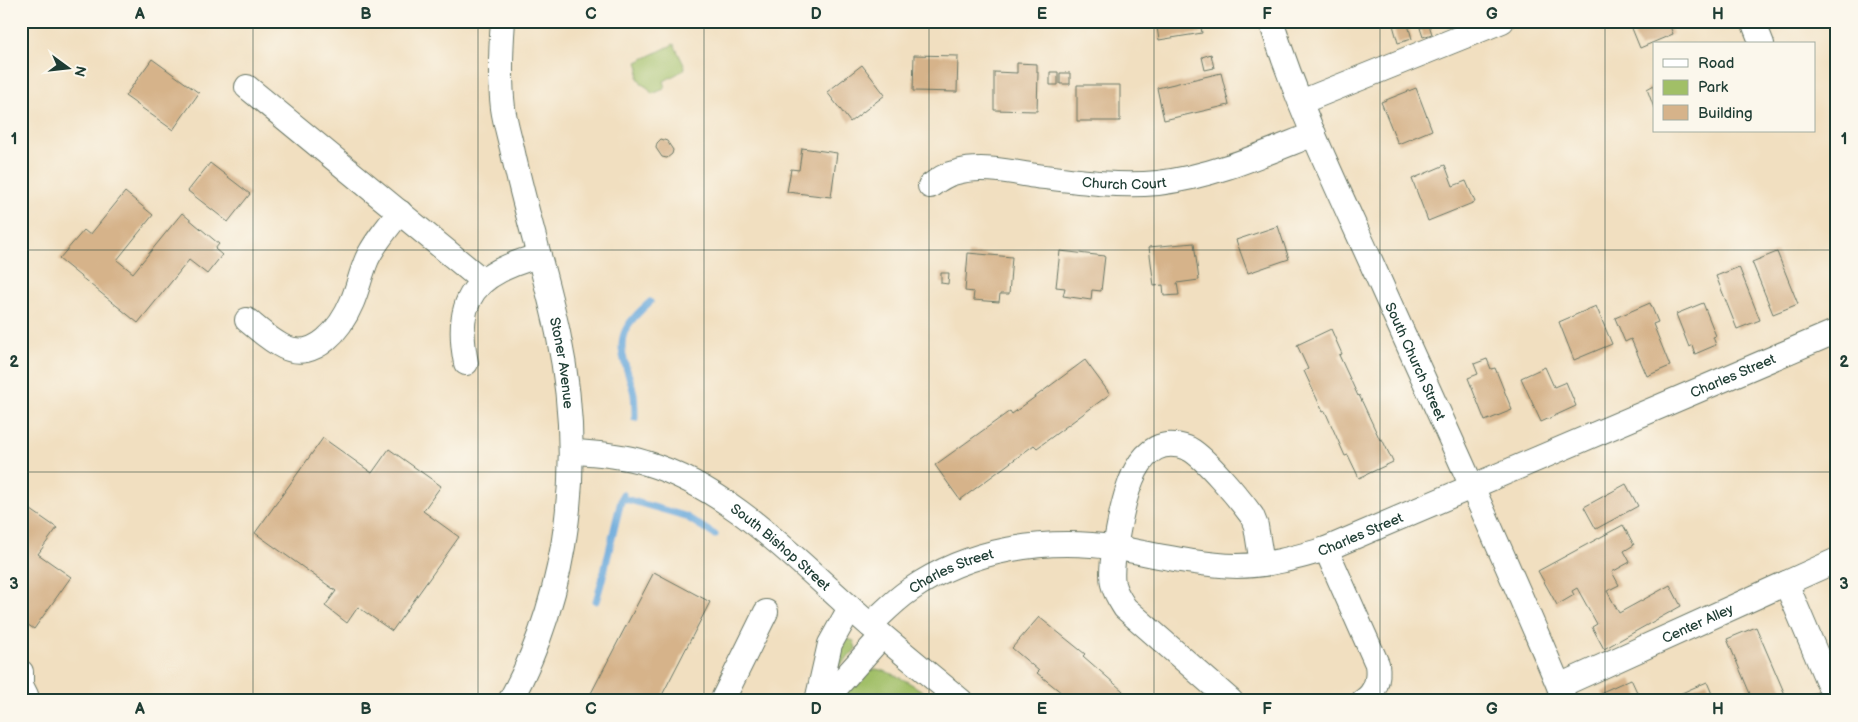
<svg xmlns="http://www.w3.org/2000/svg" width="1858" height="722" font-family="'Balsamiq Sans',sans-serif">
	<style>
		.green { fill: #a1bf67; stroke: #607e4e }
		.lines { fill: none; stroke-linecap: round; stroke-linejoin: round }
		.stream { stroke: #68a8db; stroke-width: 7 }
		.building { fill: #d6b38a }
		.minor-casing { stroke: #687665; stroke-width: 26 }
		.minor { stroke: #fff; stroke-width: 24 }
		.grid { fill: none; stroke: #1f3d34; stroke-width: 1; stroke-opacity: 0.55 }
		.labels { text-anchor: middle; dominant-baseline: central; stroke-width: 4; stroke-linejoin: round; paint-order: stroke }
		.street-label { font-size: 14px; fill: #1f3d34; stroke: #fbf7ec }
		.neatline { fill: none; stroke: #1f3d34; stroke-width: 2 }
		.grid-label { font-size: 16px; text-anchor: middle; font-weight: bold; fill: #1f3d34 }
	</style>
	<rect width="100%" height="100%" fill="#fbf7ec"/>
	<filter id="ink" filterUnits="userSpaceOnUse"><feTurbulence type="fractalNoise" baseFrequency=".02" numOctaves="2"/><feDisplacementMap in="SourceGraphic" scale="10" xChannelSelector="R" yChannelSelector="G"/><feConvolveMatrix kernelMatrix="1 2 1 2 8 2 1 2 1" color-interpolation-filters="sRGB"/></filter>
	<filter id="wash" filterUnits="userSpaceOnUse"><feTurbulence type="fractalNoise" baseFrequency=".0096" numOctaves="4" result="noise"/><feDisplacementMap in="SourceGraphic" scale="20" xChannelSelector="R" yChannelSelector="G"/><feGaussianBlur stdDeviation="1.12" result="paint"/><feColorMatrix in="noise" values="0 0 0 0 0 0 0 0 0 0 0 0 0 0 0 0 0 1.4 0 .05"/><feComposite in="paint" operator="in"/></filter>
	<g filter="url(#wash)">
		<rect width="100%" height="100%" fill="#f1dfc0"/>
		<!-- green -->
		<path class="green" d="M 674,44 L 685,67 L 684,70 L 664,81 L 665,84 L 664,89 L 652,94 L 647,87 L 643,85 L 638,78 L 639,68 L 637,62 Z
			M 845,638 L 854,641 L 856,649 L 836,670 L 832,663 Z
			M 876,669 C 895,672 921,689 935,701 L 837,701 L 866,672 Z"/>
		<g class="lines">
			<!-- stream -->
			<path class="stream" d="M 635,418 C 635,410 635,402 634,394 C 630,373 615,350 626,329 C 632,318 641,310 650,302
				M 622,498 L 685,516 L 715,535
				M 596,601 C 607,566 613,529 623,494"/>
		</g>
		<g id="blocks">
			<!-- building -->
			<path class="building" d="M 1156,21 L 1200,21 L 1202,33 L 1159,40 Z
				M 1347,21 L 1362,21 L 1362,22 L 1348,26 Z
				M 1407,21 L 1412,39 L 1398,43 L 1393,25 Z
				M 1629,21 L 1668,21 L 1673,34 L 1640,48 Z
				M 1826,21 L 1837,21 L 1837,47 L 1831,33 Z
				M 1429,25 L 1432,34 L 1423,37 L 1420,28 Z
				M 1211,54 L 1214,68 L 1205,70 L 1202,57 Z
				M 914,55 L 958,56 L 957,92 L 913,91 Z
				M 152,59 L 199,93 L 173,130 L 125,96 Z
				M 1017,63 L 1037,64 L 1037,72 L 1038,72 L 1037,111 L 994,110 L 994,72 L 1017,73 Z
				M 862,65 L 885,95 L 850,122 L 827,92 Z
				M 1050,72 L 1058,72 L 1058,85 L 1050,85 Z
				M 1060,73 L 1070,73 L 1070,84 L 1060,84 Z
				M 1221,73 L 1229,105 L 1164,120 L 1157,88 Z
				M 1077,85 L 1120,85 L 1120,121 L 1077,121 Z
				M 1654,85 L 1654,108 L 1647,89 Z
				M 1416,88 L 1432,130 L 1398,144 L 1381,102 Z
				M 661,139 L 667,141 L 673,150 L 672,154 L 667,158 L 662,157 L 656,148 L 657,143 Z
				M 802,148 L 837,153 L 831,197 L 787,192 L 791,169 L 799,170 Z
				M 210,163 L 250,194 L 228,222 L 188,191 Z
				M 1445,165 L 1453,186 L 1466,181 L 1475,202 L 1428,221 L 1412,179 Z
				M 125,192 L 153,215 L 117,260 L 133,273 L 182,213 L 219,244 L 215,249 L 222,255 L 207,274 L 189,260 L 138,323 L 59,259 L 84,230 L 90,235 Z
				M 1278,226 L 1289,259 L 1248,273 L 1236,240 Z
				M 1194,243 L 1199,280 L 1177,283 L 1179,295 L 1164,296 L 1163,285 L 1154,286 L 1149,247 Z
				M 1060,251 L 1105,256 L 1101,291 L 1092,290 L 1091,300 L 1063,296 L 1065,288 L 1056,287 Z
				M 1777,252 L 1798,304 L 1773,314 L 1752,262 Z
				M 968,253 L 1012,257 L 1009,294 L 1000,294 L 999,302 L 973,300 L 974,292 L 965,291 Z
				M 1739,267 L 1760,320 L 1737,329 L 1716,276 Z
				M 941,273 L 949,273 L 948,284 L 941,283 Z
				M 1650,303 L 1658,322 L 1653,324 L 1670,366 L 1647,376 L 1631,339 L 1625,342 L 1615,318 Z
				M 1703,303 L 1716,336 L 1713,337 L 1716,345 L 1695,354 L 1692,345 L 1689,347 L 1676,314 Z
				M 1596,306 L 1612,344 L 1574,360 L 1559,322 Z
				M 1331,329 L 1342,354 L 1339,355 L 1358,396 L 1359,395 L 1380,440 L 1382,439 L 1393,462 L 1359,478 L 1348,455 L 1345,456 L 1325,411 L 1323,412 L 1304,371 L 1308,369 L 1297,345 Z
				M 1487,359 L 1491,369 L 1495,368 L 1512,410 L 1485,421 L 1468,378 L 1478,374 L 1474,364 Z
				M 1085,360 L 1110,394 L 1037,448 L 1034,445 L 960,500 L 935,465 L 1010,411 L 1012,414 Z
				M 1545,367 L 1554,387 L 1566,382 L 1576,406 L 1541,422 L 1521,378 Z
				M 323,438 L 372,473 L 389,449 L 441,486 L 423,511 L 459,537 L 392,631 L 358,607 L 347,623 L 325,606 L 336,591 L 255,533 Z
				M 1626,484 L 1638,506 L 1596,529 L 1584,507 Z
				M 21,503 L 57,528 L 38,554 L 71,577 L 34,629 L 21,620 Z
				M 1623,525 L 1634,545 L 1624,551 L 1630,562 L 1612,572 L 1619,585 L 1607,591 L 1619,613 L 1670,585 L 1681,606 L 1604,649 L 1592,627 L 1597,624 L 1577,588 L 1572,591 L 1574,595 L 1557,605 L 1538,571 Z
				M 654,572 L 710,602 L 659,701 L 587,701 Z
				M 1039,617 L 1085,654 L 1083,656 L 1123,691 L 1122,693 L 1131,701 L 1072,701 L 1037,673 L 1039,671 L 1012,648 Z
				M 1756,627 L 1787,699 L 1782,701 L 1753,701 L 1727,639 Z
				M 1631,679 L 1641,701 L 1606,701 L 1602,692 Z
				M 1707,682 L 1715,701 L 1664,701 L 1693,688 Z
				M 1822,690 L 1826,701 L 1796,701 Z"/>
		</g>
	</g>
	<g filter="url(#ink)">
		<use href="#blocks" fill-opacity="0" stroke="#687665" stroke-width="1"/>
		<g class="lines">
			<defs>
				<g id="minor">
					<path id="s1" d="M 503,21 C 501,47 500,83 503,108 C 505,123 510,138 513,153 C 526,213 545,272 558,333 C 584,456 571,589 510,701"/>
					<path id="s2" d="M 1271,21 C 1297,104 1335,183 1371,262 C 1436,408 1504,553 1565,701"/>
					<path d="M 1753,21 L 1762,44"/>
					<path d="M 247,87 L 483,281"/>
					<path d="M 1301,102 L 1502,21"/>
					<path id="s3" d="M 930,186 C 938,180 946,174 957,172 C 982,165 1011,172 1036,176 C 1076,181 1117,187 1158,183 C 1212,177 1263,154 1314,134"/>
					<path d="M 247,320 C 259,330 271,341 284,347 C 315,362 341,328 352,302 C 358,288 361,273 367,259 C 375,242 388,227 400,212"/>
					<path d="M 466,363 C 453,297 476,273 539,256"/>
					<path id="s4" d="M 571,452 C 596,453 622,455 646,463 C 725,487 785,549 845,603 C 882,637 922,668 961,701"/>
					<path d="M 1326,549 L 1377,664 C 1379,678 1376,693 1363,701"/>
					<path d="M 1786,583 L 1836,701"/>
					<path id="s5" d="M 870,625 C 883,613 895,600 910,590 C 969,549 1046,537 1117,548 C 1157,555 1196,565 1237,566 C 1267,566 1298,557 1326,549 L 1837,331"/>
					<path d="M 21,672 L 21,685 L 26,695"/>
					<path id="s6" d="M 1559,686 L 1837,560"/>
					<path d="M 722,701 L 766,612"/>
					<path d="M 817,701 L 830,644 L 850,608"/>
					<path d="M 824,701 L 882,636"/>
					<path d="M 1231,701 L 1125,608 C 1120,600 1115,593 1113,584 C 1110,568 1115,548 1118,531 C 1124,498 1137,429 1187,448 C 1203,454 1241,501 1252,516 L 1256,526 L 1262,564"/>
				</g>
			</defs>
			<!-- minor casing -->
			<use href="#minor" class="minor-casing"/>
			<!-- minor -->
			<use href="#minor" class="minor"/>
		</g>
	</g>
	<!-- grid -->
	<path class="grid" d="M 253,21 L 253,701M 478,21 L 478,701M 704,21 L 704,701M 929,21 L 929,701M 1154,21 L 1154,701M 1380,21 L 1380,701M 1605,21 L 1605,701M 21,250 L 1837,250M 21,472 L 1837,472"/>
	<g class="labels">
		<!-- street labels -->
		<g class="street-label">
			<text stroke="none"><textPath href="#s3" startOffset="199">Church Court</textPath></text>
			<text stroke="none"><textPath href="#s2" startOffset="370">South Church Street</textPath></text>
			<text stroke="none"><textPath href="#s1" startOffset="349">Stoner Avenue</textPath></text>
			<text stroke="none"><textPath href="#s5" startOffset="924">Charles Street</textPath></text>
			<text stroke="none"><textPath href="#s5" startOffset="519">Charles Street</textPath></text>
			<text stroke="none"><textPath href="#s4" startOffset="236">South Bishop Street</textPath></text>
			<text stroke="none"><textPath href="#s5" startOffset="99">Charles Street</textPath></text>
			<text stroke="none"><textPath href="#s6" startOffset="152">Center Alley</textPath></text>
		</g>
	</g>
	<!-- margin -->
	<rect width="1858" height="722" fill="none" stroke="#fbf7ec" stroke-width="55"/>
	<!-- legend -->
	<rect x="1653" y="42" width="162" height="90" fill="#fbf7ec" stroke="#a3ada2"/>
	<rect x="1663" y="59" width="25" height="8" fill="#ffffff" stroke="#a3ada2"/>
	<text x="1698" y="68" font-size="15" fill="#1f3d34">Road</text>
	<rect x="1663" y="80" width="25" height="15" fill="#a1bf67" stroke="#a3ada2"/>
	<text x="1698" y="92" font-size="15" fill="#1f3d34">Park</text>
	<rect x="1663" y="105" width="25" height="15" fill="#d6b38a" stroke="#a3ada2"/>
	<text x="1698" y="118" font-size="15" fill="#1f3d34">Building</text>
	<!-- north arrow -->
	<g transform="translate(68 68) rotate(105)" stroke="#fbf7ec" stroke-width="4" paint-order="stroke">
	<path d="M0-4L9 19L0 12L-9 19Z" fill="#1f3d34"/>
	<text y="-8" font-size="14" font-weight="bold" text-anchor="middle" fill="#1f3d34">N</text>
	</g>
	<rect x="28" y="28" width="1802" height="666" class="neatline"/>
	<g class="grid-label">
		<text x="140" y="19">A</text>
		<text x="366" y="19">B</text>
		<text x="591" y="19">C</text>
		<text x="816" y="19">D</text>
		<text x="1042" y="19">E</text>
		<text x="1267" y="19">F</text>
		<text x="1492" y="19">G</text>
		<text x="1718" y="19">H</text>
		<text x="14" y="144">1</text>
		<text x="1844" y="144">1</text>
		<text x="14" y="367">2</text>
		<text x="1844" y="367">2</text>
		<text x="14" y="589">3</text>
		<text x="1844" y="589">3</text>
		<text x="140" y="714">A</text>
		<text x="366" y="714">B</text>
		<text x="591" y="714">C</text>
		<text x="816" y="714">D</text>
		<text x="1042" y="714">E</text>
		<text x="1267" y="714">F</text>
		<text x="1492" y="714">G</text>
		<text x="1718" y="714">H</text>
	</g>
</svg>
